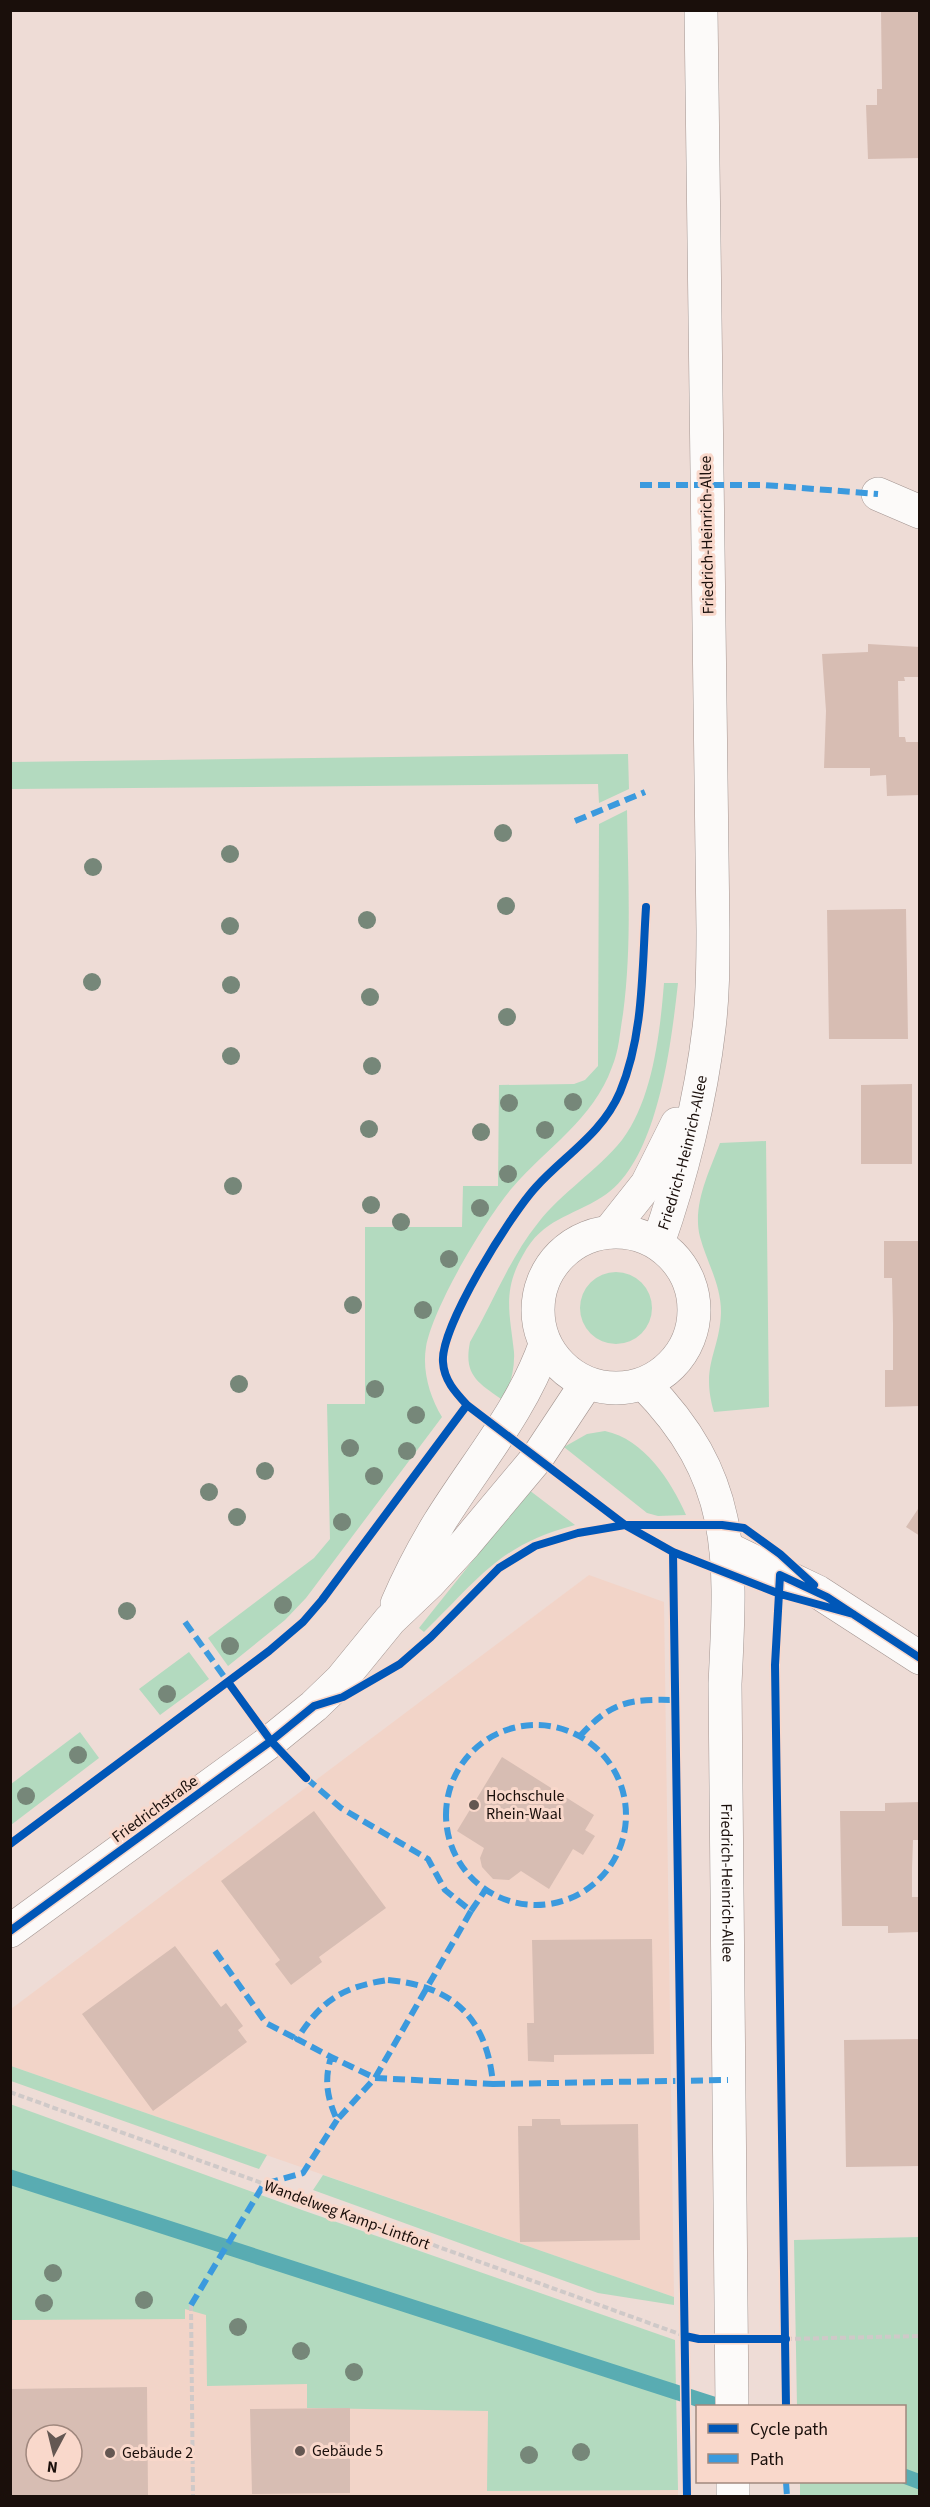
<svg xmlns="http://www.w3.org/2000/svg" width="930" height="2507" font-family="'Source Sans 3',sans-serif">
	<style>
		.built { fill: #f2d4c8; fill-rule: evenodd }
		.green { fill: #b3dabf }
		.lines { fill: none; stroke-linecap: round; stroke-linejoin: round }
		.stream { stroke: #59acb2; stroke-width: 15 }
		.building { fill: #d7bdb3; fill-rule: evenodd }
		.street-casing { stroke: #a29490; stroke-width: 34 }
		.secondary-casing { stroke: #a29490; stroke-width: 34 }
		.path { stroke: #cfc9c8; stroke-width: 4; stroke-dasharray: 6 3; stroke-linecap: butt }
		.street { stroke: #fcfaf9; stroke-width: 33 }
		.secondary { stroke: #fcfaf9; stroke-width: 33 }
		.quiet { stroke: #3b9ade; stroke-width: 6; stroke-dasharray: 12 6; stroke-linecap: butt }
		.cycleway-casing { stroke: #f9d8cb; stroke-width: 11 }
		.cycleway { stroke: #0057b8; stroke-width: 8 }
		.tree { fill: #768779 }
		.poi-dot { fill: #645752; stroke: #f9d8cb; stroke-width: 2 }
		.labels { text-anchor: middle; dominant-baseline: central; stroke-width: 6; stroke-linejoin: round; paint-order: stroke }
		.street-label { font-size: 16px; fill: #1a0f0b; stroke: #f9d8cb }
		.poi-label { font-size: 16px; fill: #1a0f0b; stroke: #f9d8cb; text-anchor: start }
	</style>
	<rect width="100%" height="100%" fill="#eedcd6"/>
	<!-- built -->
	<path class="built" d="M 589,1575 L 664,1602 L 674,2297 L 11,2066 L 11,2009 Z
		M 11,2250 L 592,2441 L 678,2490 L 678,2496 L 11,2496 ZM 36,2435 L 72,2435 L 72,2471 L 36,2471 Z"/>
	<!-- green -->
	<path class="green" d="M 628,754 L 629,789 L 599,803 L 598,784 L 11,789 L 11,762 Z
		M 627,810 C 628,878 632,946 623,1014 C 620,1031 619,1051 612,1067 C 593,1120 547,1147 512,1188 C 485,1220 433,1307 426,1347 C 422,1371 430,1397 442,1417 L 306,1598 L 285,1620 L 228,1666 L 208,1638 L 314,1558 L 330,1539 L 327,1404 L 365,1404 L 365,1227 L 462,1227 L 463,1186 L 498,1186 L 499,1085 L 574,1084 L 585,1080 L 598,1066 L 599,824 Z
		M 664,983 L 678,983 C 671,1044 658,1163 602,1197 C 571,1217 543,1218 523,1255 C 502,1291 510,1314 514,1352 C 515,1369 510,1385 504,1401 C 479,1383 463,1376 470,1342 C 493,1303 509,1259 538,1223 C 562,1192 597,1171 622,1140 C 653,1099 660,1032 664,983 Z
		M 766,1141 L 769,1407 L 714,1412 C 700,1365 720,1352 721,1312 C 721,1284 707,1263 700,1237 C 692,1206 709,1172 720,1143 Z
		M580 1308a36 36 0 1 1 72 0a36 36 0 1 1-72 0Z
		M 605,1431 C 644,1439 671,1481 686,1515 L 658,1516 L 647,1513 L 564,1447 L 587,1434 Z
		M 529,1490 L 575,1525 C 498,1545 478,1580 424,1632 L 419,1628 Z
		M 189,1652 L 209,1679 L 160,1715 L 139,1689 Z
		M 80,1732 L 99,1758 L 11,1825 L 11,1784 Z
		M 10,2066 L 11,2066 L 267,2155 L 259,2169 L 11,2081 Z
		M 10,2104 L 302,2210 L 675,2340 L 678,2490 L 487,2491 L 488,2411 L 307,2408 L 307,2384 L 207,2386 L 206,2315 L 185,2309 L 185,2319 L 11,2320 Z
		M 323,2175 L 674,2297 L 674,2305 L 598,2293 L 313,2190 Z
		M 919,2237 L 919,2496 L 800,2496 L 800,2482 L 904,2482 L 904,2406 L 797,2406 L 794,2240 Z"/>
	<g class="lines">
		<!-- stream -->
		<path class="stream" d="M 10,2177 L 719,2406
			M 904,2476 L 920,2482"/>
	</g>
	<!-- building -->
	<path class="building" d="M 881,10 L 920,10 L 920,158 L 868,159 L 866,105 L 877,105 L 877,89 L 882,89 Z
		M 868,644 L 920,647 L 920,677 L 904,677 L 905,681 L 898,681 L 899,737 L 905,737 L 906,742 L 920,742 L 920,795 L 887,796 L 886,775 L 870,776 L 870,768 L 824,768 L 826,711 L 822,654 L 868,652 Z
		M 906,909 L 908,1039 L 829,1039 L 827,910 Z
		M 912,1084 L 912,1164 L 861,1164 L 861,1085 Z
		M 884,1241 L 920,1241 L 920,1406 L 885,1407 L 885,1370 L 893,1370 L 893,1324 L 892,1278 L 884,1278 Z
		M 920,1506 L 920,1536 L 906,1527 Z
		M 502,1757 L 594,1815 L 585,1830 L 595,1836 L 583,1855 L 573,1849 L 549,1889 L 521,1871 L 509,1880 L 493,1879 L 482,1867 L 480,1858 L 484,1848 L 457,1831 Z
		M 920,1802 L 920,1840 L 913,1840 L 912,1868 L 912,1897 L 920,1897 L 920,1932 L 888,1933 L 888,1926 L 842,1926 L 840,1811 L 885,1811 L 885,1803 Z
		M 314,1811 L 386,1908 L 319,1957 L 322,1962 L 291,1985 L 275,1964 L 280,1960 L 221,1881 Z
		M 652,1939 L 654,2054 L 554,2055 L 554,2062 L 528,2061 L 527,2023 L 534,2023 L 532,1940 Z
		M 175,1946 L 221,2007 L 226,2003 L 243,2026 L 238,2030 L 247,2042 L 153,2111 L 82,2014 Z
		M 920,2039 L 920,2166 L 846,2167 L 844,2040 Z
		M 532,2119 L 560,2119 L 561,2125 L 638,2124 L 640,2240 L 520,2242 L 518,2126 L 532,2126 Z
		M 147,2387 L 148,2496 L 10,2496 L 10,2389 ZM 36,2435 L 72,2435 L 72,2471 L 36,2471 Z
		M 350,2408 L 350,2493 L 252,2494 L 250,2409 Z"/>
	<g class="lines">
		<defs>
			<path id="street" d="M 878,494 L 920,512
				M 726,1548 L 818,1592 L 920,1658"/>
			<g id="secondary">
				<circle cx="616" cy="1310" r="78"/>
				<path d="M 609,1232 L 647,1184 L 677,1124"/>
				<path id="s1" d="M 658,1243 C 681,1178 701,1098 709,1028 C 713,996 713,964 713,931 L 701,10"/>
				<path id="s2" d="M 644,1384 C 738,1479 731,1560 725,1684 L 732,2406"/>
				<path d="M 397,1604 C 409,1576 423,1549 439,1523 C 476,1463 521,1412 545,1345"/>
				<path d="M 10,1931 L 271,1741 L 314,1706 L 341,1680 L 390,1620 L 429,1583 L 465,1544 L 537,1458 L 586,1384"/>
				<path d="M 733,2482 L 733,2496"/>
			</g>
		</defs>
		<!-- street casing -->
		<use href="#street" class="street-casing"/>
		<!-- secondary casing -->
		<use href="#secondary" class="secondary-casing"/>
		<!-- path -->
		<path class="path" d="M 228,1682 L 246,1706
			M 10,2092 L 685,2336
			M 191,2305 L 193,2496
			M 786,2339 L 920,2336"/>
		<!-- street -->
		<use href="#street" class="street"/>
		<!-- secondary -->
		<use href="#secondary" class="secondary"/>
		<!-- quiet -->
		<path class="quiet" d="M 640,485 L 764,485 L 878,494
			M 575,821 L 645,792
			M 185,1622 L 228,1682
			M446 1815a90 90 0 1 1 180 0a90 90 0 1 1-180 0Z
			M 580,1736 C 612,1701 629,1699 676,1700
			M 306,1778 L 341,1808 L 428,1859 L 445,1890 L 471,1911 L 375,2078 L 331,2057
			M 471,1911 L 486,1889
			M 215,1951 L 266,2023 L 297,2039
			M 388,1980 C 453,1986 487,2018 493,2084 L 375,2078 L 337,2120 C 327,2097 324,2081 331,2057 L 297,2039 C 322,2000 342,1987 388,1980 Z
			M 493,2084 L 728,2080
			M 191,2305 L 264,2184 L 303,2173 L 337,2120
			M 786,2482 L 787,2496"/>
		<defs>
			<path id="cycleway" d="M 646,907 C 642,968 644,1035 620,1092 C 602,1134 565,1155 536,1187 C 511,1214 440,1327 443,1362 C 444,1380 455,1392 467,1405 L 625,1525 L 673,1552 L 780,1594 L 853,1614
				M 673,1552 L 687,2496
				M 228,1682 L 271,1741 L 306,1778
				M 10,1844 L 269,1651 L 303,1622 L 322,1600 L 467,1405
				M 10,1931 L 271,1741 L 314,1706 L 343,1697 L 400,1664 L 431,1637 L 499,1568 L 535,1546 L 578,1533 L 625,1525 L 722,1525 L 744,1528 L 780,1554 L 814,1585
				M 685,2336 L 699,2339 L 786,2339
				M 786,2406 L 775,1665 L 780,1575 L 827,1597 L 920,1658"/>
		</defs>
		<!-- cycleway casing -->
		<use href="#cycleway" class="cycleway-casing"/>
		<!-- cycleway -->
		<use href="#cycleway" class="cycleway"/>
	</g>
	<!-- trees -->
	<g class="tree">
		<circle cx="503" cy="833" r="9"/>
		<circle cx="230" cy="854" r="9"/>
		<circle cx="93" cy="867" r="9"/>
		<circle cx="506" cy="906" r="9"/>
		<circle cx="367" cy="920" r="9"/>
		<circle cx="230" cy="926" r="9"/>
		<circle cx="92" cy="982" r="9"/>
		<circle cx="231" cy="985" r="9"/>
		<circle cx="370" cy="997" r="9"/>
		<circle cx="507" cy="1017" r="9"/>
		<circle cx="231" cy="1056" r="9"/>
		<circle cx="372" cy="1066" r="9"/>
		<circle cx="573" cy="1102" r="9"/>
		<circle cx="509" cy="1103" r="9"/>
		<circle cx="369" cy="1129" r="9"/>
		<circle cx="545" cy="1130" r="9"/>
		<circle cx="481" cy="1132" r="9"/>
		<circle cx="508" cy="1174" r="9"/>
		<circle cx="233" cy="1186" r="9"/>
		<circle cx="371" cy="1205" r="9"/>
		<circle cx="480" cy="1208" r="9"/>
		<circle cx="401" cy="1222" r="9"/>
		<circle cx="449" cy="1259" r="9"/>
		<circle cx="353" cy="1305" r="9"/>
		<circle cx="423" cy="1310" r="9"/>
		<circle cx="239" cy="1384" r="9"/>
		<circle cx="375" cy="1389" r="9"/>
		<circle cx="416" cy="1415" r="9"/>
		<circle cx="350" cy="1448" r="9"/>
		<circle cx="407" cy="1451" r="9"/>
		<circle cx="265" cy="1471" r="9"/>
		<circle cx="374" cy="1476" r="9"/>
		<circle cx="209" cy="1492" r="9"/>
		<circle cx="237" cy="1517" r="9"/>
		<circle cx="342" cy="1522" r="9"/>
		<circle cx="283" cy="1605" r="9"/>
		<circle cx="127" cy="1611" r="9"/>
		<circle cx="230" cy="1646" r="9"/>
		<circle cx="167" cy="1694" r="9"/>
		<circle cx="78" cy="1755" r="9"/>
		<circle cx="26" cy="1796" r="9"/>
		<circle cx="53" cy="2273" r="9"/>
		<circle cx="144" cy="2300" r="9"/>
		<circle cx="44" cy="2303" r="9"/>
		<circle cx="238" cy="2327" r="9"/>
		<circle cx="301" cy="2351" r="9"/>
		<circle cx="354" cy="2372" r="9"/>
		<circle cx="581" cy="2452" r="9"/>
		<circle cx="529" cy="2455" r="9"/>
	</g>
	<!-- markers -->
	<g class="poi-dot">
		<circle cx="474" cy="1805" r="6"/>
		<circle cx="300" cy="2451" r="6"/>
		<circle cx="110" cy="2453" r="6"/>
	</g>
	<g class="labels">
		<!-- street labels -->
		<g class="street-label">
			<text transform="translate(707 535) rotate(-91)">Friedrich-Heinrich-Allee</text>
			<text stroke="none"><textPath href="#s1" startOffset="94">Friedrich-Heinrich-Allee</textPath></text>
			<text transform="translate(155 1809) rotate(-36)">Friedrichstraße</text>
			<text stroke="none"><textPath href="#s2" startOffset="522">Friedrich-Heinrich-Allee</textPath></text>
			<text transform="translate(347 2215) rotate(20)">Wandelweg Kamp-Lintfort</text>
		</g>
		<!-- poi labels -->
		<g class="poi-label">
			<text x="486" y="1796">Hochschule<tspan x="486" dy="18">Rhein-Waal</tspan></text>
			<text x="312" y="2451">Gebäude 5</text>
			<text x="122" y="2453">Gebäude 2</text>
		</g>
	</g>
	<!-- border -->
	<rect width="930" height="2507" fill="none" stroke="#1a0f0b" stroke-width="24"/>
	<!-- legend -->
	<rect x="696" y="2405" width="210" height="78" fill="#f9d8cb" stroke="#a0887e" stroke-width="1.5"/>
	<rect x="708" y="2424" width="30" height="9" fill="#0057b8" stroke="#a0887e" stroke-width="1.5"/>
	<text x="750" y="2435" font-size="18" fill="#1a0f0b">Cycle path</text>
	<rect x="708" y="2454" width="30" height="9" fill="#3b9ade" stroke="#a0887e" stroke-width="1.5"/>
	<text x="750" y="2465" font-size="18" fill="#1a0f0b">Path</text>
	<!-- north arrow -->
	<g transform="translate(54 2453) rotate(187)"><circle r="28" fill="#f9d8cb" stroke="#a0887e" stroke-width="1.5"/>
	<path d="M0-4.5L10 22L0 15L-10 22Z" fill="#645752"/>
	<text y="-9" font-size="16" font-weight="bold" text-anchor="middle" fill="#1a0f0b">N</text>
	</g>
</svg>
